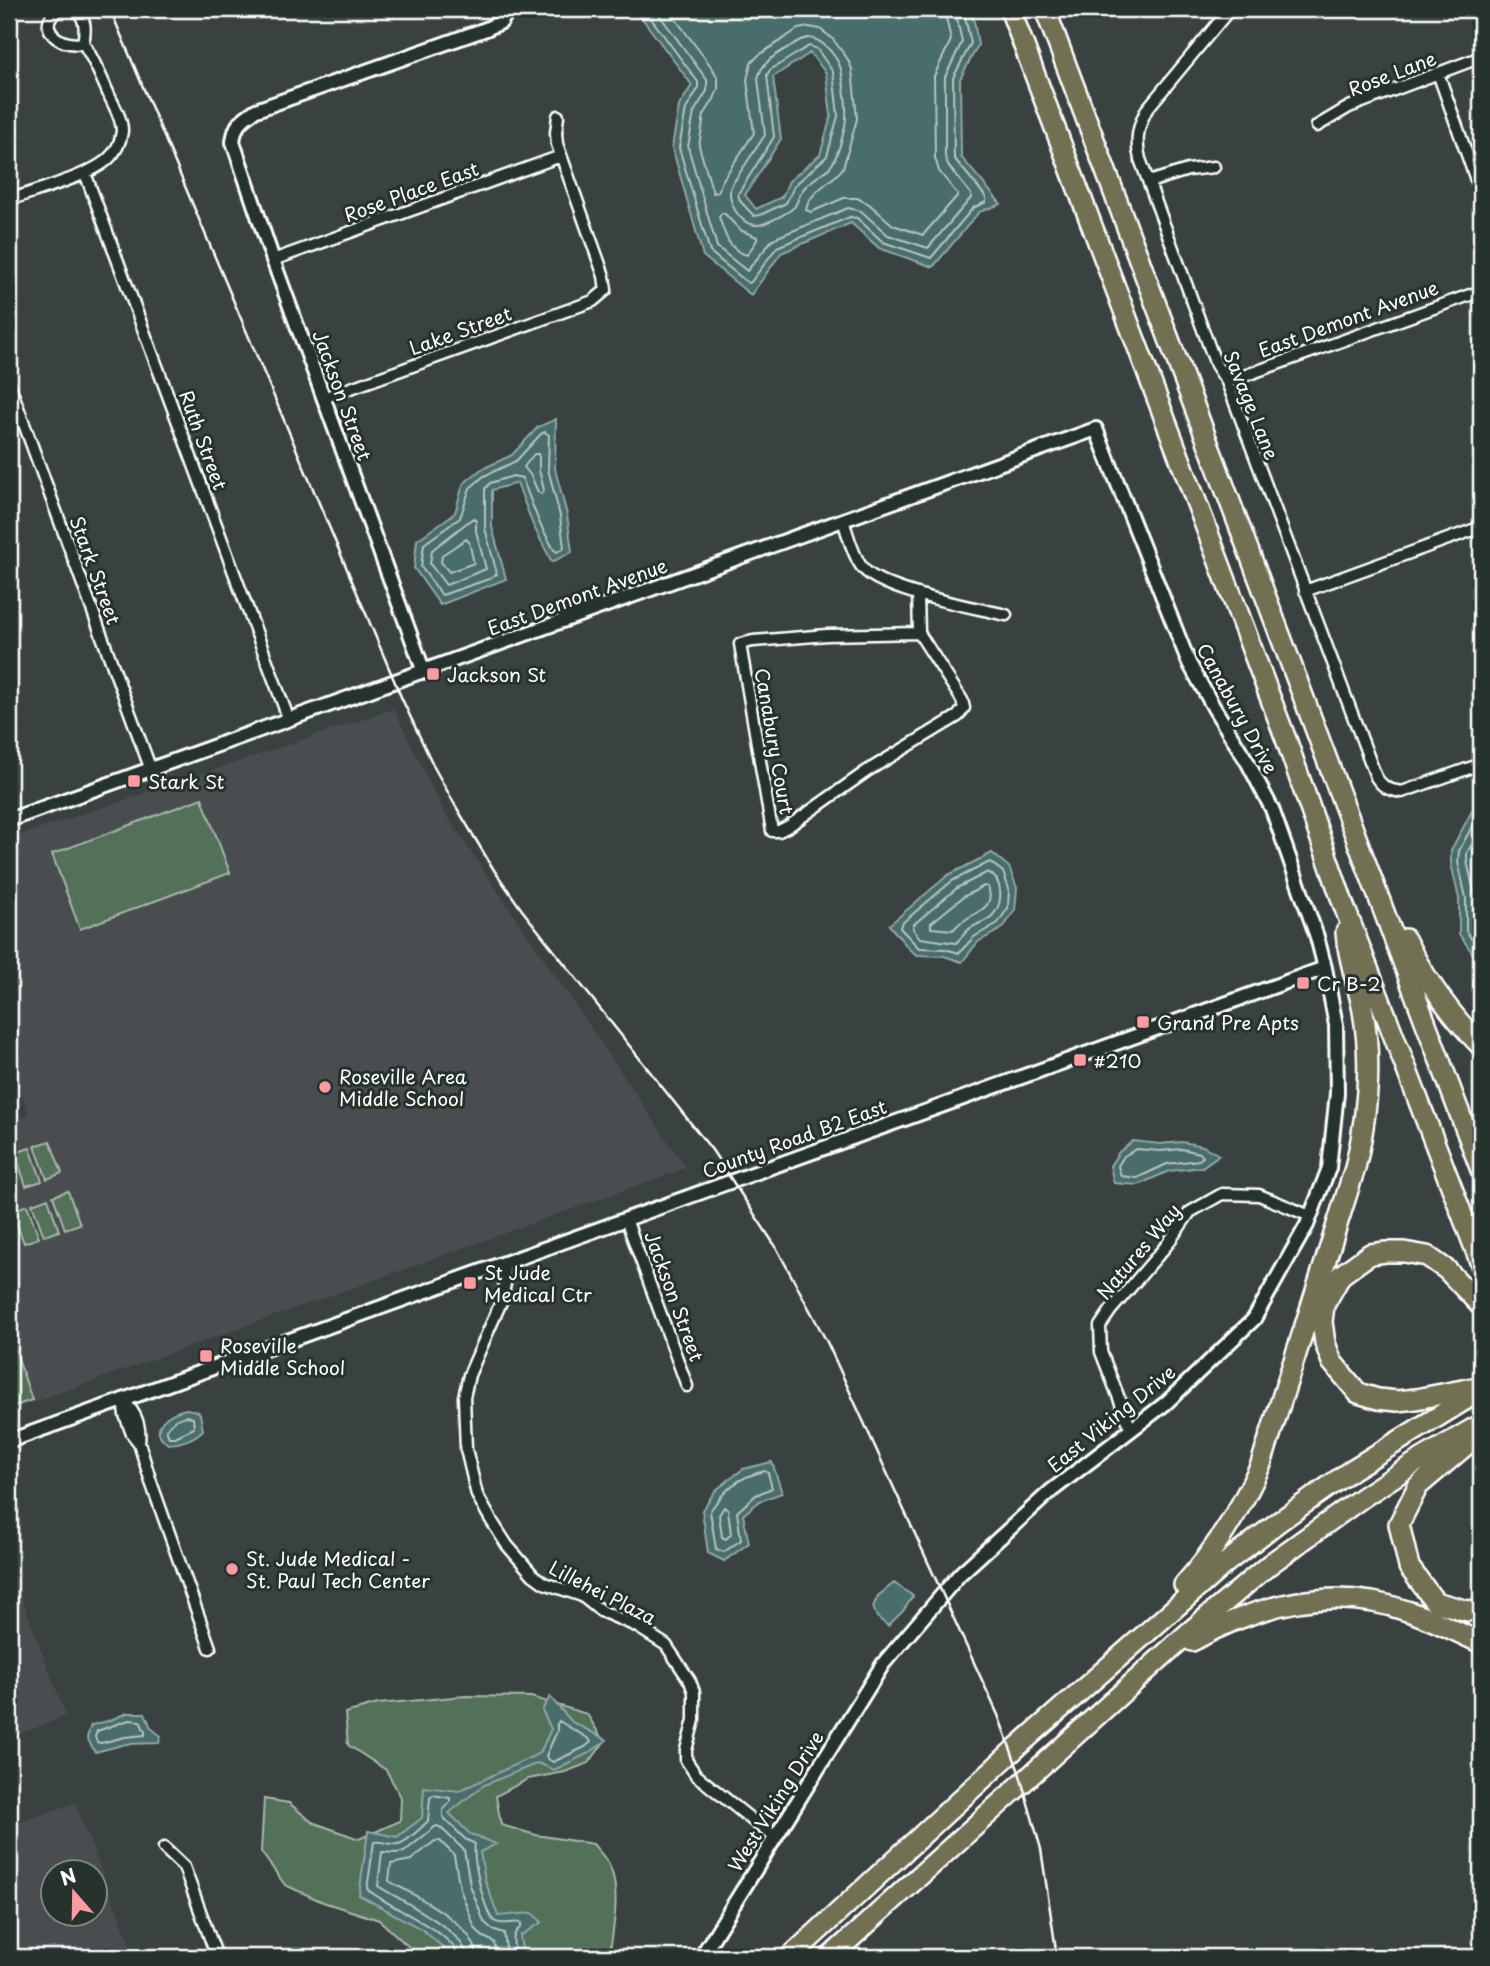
<svg xmlns="http://www.w3.org/2000/svg" width="1490" height="1966" font-family="'Playpen Sans',sans-serif">
	<style>
		.built { fill: #484d4f; fill-rule: evenodd }
		.green { fill: #527058; stroke: #a8b8ac; stroke-width: 2 }
		.water { fill: #486d6b; stroke: #91a7a6; stroke-width: 2; fill-rule: evenodd }
		.lines { fill: none; stroke-linecap: round; stroke-linejoin: round }
		.shore { stroke: #b6c5c4; stroke-width: 2 }
		.minor-casing { stroke: #fff; stroke-width: 15 }
		.tertiary-casing { stroke: #fff; stroke-width: 18 }
		.motorway-casing { stroke: #fff; stroke-width: 24 }
		.minor { stroke: #26332d; stroke-width: 10 }
		.tertiary { stroke: #26332d; stroke-width: 12 }
		.motorway { stroke: #716f52; stroke-width: 19 }
		.rail { stroke: #fff; stroke-width: 2.5 }
		.poi-dot { fill: #ff9aa2; stroke: #26332d; stroke-width: 2.5 }
		.labels { text-anchor: middle; dominant-baseline: central; stroke-width: 6; stroke-linejoin: round; paint-order: stroke }
		.street-label { font-size: 19px; fill: #fff; stroke: #26332d }
		.poi-label { font-size: 19px; fill: #fff; stroke: #26332d; text-anchor: start }
	</style>
	<rect width="100%" height="100%" fill="#3a4241"/>
	<filter id="ink" filterUnits="userSpaceOnUse"><feTurbulence type="fractalNoise" baseFrequency=".0143" numOctaves="2"/><feDisplacementMap in="SourceGraphic" scale="14" xChannelSelector="R" yChannelSelector="G"/><feConvolveMatrix kernelMatrix="1 2 1 2 8 2 1 2 1" color-interpolation-filters="sRGB"/></filter>
	<g filter="url(#ink)">
		<!-- built -->
		<path class="built" d="M 394,709 L 444,812 L 686,1168 L 9,1411 L 9,1123 L 29,1115 L 9,1058 L 9,839 Z
			M 9,1564 L 66,1716 L 9,1738 Z
			M 75,1803 L 135,1957 L 9,1957 L 9,1826 ZM 52,1871 L 94,1871 L 94,1913 L 52,1913 Z"/>
		<!-- green -->
		<path class="green" d="M 202,798 L 230,873 L 80,929 L 52,854 Z
			M 50,1141 L 62,1173 L 47,1179 L 35,1146 Z
			M 30,1148 L 42,1181 L 26,1186 L 15,1153 Z
			M 68,1191 L 80,1224 L 65,1229 L 53,1196 Z
			M 48,1198 L 59,1231 L 44,1236 L 32,1204 Z
			M 27,1205 L 39,1238 L 24,1243 L 12,1211 Z
			M 9,1332 L 32,1400 L 9,1408 Z
			M 465,1696 L 531,1697 L 587,1714 L 604,1742 L 589,1763 L 565,1772 L 528,1779 L 496,1796 L 501,1825 L 536,1835 L 593,1844 C 599,1851 606,1858 610,1867 C 621,1891 613,1932 609,1957 L 420,1957 L 379,1920 L 323,1902 L 285,1885 L 261,1852 L 264,1799 L 289,1803 L 312,1822 L 359,1839 L 400,1821 L 401,1797 L 386,1770 L 348,1745 L 345,1713 L 378,1704 Z"/>
		<!-- water -->
		<path class="water" d="M 635,9 L 969,9 L 974,21 L 978,45 L 960,79 L 961,157 L 1001,204 L 979,212 L 933,267 L 879,248 L 851,223 L 781,253 L 751,295 L 703,256 L 672,147 L 679,106 L 692,85 ZM 810,53 L 826,73 L 831,116 L 820,155 L 789,181 L 782,197 L 756,209 L 745,195 L 781,139 L 773,77 Z
			M 556,419 L 555,469 L 567,515 L 572,552 L 552,562 L 533,525 L 517,483 L 492,490 L 492,527 L 506,579 L 440,605 L 414,568 L 417,540 L 455,513 L 463,484 L 480,470 L 512,455 L 538,427 Z
			M 1481,807 L 1481,965 L 1459,934 L 1459,899 L 1451,863 L 1451,850 L 1472,811 Z
			M 992,853 L 1009,867 L 1017,888 L 1015,910 L 1003,928 L 978,942 L 962,962 L 944,956 L 917,955 L 910,950 L 889,925 L 948,875 Z
			M 1133,1141 L 1160,1144 L 1182,1142 L 1203,1146 L 1219,1155 L 1202,1167 L 1169,1171 L 1138,1185 L 1114,1183 L 1110,1166 L 1119,1152 Z
			M 186,1409 L 197,1411 L 200,1414 L 203,1430 C 194,1439 180,1444 168,1444 C 146,1428 168,1413 186,1409 Z
			M 772,1462 L 782,1493 L 760,1501 L 743,1515 L 749,1543 L 724,1561 L 708,1553 L 702,1510 L 716,1490 L 743,1469 Z
			M 894,1583 L 913,1596 L 903,1611 L 888,1626 L 877,1617 L 873,1607 L 878,1596 Z
			M 550,1697 L 572,1722 L 607,1740 L 589,1753 L 554,1770 L 538,1763 L 484,1785 L 449,1813 L 470,1834 L 496,1844 L 480,1852 L 485,1880 L 498,1916 L 532,1913 L 542,1922 L 520,1936 L 523,1957 L 454,1957 L 423,1930 L 359,1895 L 368,1831 L 397,1837 L 422,1818 L 424,1787 L 459,1791 L 540,1753 L 551,1729 L 542,1710 Z
			M 127,1713 L 145,1713 L 151,1728 L 161,1736 L 159,1743 L 126,1744 L 95,1752 L 87,1738 L 91,1725 L 108,1721 Z"/>
		<g class="lines">
			<!-- shore -->
			<path class="shore" d="M 644,9 L 698,82 L 698,89 L 686,109 L 679,148 L 710,252 L 748,283 L 751,282 L 777,247 L 850,217 L 857,218 L 883,242 L 931,258 L 973,208 L 986,202 L 986,197 L 954,158 L 953,78 L 971,43 L 963,9
				M 655,9 L 707,80 L 707,91 L 694,112 L 688,147 L 717,247 L 747,271 L 773,239 L 848,208 L 861,211 L 888,235 L 928,248 L 971,198 L 971,194 L 949,167 L 945,157 L 945,77 L 962,42 L 955,9
				M 668,9 L 713,69 L 718,79 L 718,89 L 714,99 L 704,115 L 699,146 L 713,193 L 718,192 L 722,181 L 754,133 L 747,80 L 751,63 L 759,55 L 798,29 L 809,27 L 820,29 L 832,38 L 847,58 L 852,69 L 857,119 L 843,168 C 832,183 810,190 806,210 L 811,212 L 844,198 L 857,198 L 869,204 L 893,225 L 923,235 L 958,195 L 939,171 L 935,158 L 934,76 L 951,40 L 944,9
				M 808,38 C 823,38 840,59 842,74 C 844,87 847,103 846,117 C 846,127 837,160 830,167 C 822,175 808,181 802,191 C 799,195 798,201 795,206 C 791,212 766,224 758,225 C 740,226 726,201 731,186 L 765,135 L 758,79 C 760,60 786,49 801,40 Z
				M 809,46 L 817,49 L 833,72 L 838,116 L 827,156 L 795,185 L 786,203 L 760,215 L 754,216 L 740,201 L 738,194 L 774,137 L 767,75 L 770,70 Z
				M 722,213 L 725,214 L 740,230 L 757,237 L 757,240 L 747,255 C 728,250 725,234 719,217 Z
				M 545,432 L 549,435 L 548,469 L 560,516 L 564,548 L 557,552 L 554,550 L 539,522 L 522,478 L 513,476 L 490,483 L 485,489 L 485,528 L 497,574 L 489,579 L 442,595 L 421,567 L 424,544 L 460,518 L 470,488 L 484,476 L 516,461 L 541,434 Z
				M 534,454 L 538,454 L 539,457 L 539,470 L 544,490 L 541,494 L 538,492 L 531,476 L 524,467 Z
				M 473,518 L 476,521 L 476,531 L 486,569 L 446,585 L 430,564 L 432,550 Z
				M 466,539 L 469,542 L 474,563 L 449,572 L 441,562 L 442,555 Z
				M 1481,815 L 1477,817 L 1459,851 L 1458,862 L 1466,898 L 1466,931 L 1481,953
				M 1481,827 L 1467,853 L 1467,861 L 1475,896 L 1475,928 L 1481,938
				M 990,862 L 1003,872 L 1009,889 L 1008,908 L 998,923 L 974,937 L 959,953 L 945,949 L 919,948 L 900,928 L 901,924 L 952,881 Z
				M 988,872 C 1003,879 1004,904 992,916 C 986,922 975,924 968,930 C 964,934 960,939 956,943 L 920,938 L 913,929 L 913,925 L 957,888 Z
				M 984,886 L 988,887 C 996,910 975,911 962,922 C 960,922 954,929 953,930 L 931,928 L 931,923 L 963,897 Z
				M 1136,1149 L 1160,1151 L 1182,1149 L 1200,1153 L 1203,1157 L 1199,1160 L 1167,1164 L 1137,1178 L 1121,1176 L 1118,1166 L 1124,1156 Z
				M 186,1416 L 193,1418 L 194,1428 L 175,1437 L 169,1437 L 166,1430 C 170,1422 177,1418 186,1416 Z
				M 765,1471 L 768,1473 L 772,1488 L 756,1495 L 737,1512 L 741,1540 L 724,1552 L 716,1549 L 710,1511 C 725,1489 738,1477 765,1471 Z
				M 724,1507 L 728,1510 L 731,1534 L 726,1539 L 722,1537 L 719,1515 Z
				M 129,1720 L 140,1721 L 145,1732 L 145,1735 L 125,1737 L 101,1743 L 97,1742 L 95,1737 L 97,1731 Z
				M 559,1721 L 589,1739 L 591,1742 L 585,1747 L 553,1762 L 548,1759 L 546,1756 L 557,1731 L 557,1724 Z
				M 458,1957 C 455,1932 385,1906 367,1889 L 374,1842 C 382,1840 391,1846 398,1844 C 406,1843 422,1827 428,1821 L 430,1798 L 433,1795 L 450,1798 L 450,1802 L 443,1810 L 443,1817 L 465,1839 L 475,1844 C 472,1857 484,1912 494,1921 C 500,1926 514,1921 521,1923 L 521,1927 C 509,1936 514,1944 516,1957
				M 467,1957 C 465,1930 399,1900 378,1886 L 382,1852 L 397,1853 L 404,1852 L 436,1826 L 440,1827 L 464,1850 L 470,1885 L 484,1922 L 492,1929 L 504,1933 L 507,1957
				M 477,1957 C 476,1924 415,1896 389,1881 L 391,1864 L 411,1860 L 435,1841 L 440,1841 L 454,1855 L 460,1889 L 475,1928 L 482,1936 L 494,1942 L 497,1957"/>
			<defs>
				<path id="minor" d="M 61,9 C 35,22 54,48 83,43 C 86,29 86,18 75,9
					M 1230,9 L 1147,109 C 1138,126 1135,140 1140,159 L 1216,365 L 1227,382 L 1376,777 C 1383,788 1389,790 1402,792 L 1481,764
					M 1438,73 L 1481,194
					M 1317,126 L 1349,107 L 1481,57
					M 85,173 L 289,720
					M 1149,182 L 1188,170 L 1214,167
					M 9,200 C 34,191 90,176 108,159 C 116,152 121,141 122,131 C 122,118 114,106 109,95 C 101,77 94,59 83,43
					M 273,260 L 561,156
					M 1227,382 L 1481,291
					M 9,383 L 151,770
					M 323,398 L 593,301 L 606,290 L 604,276 L 557,144 L 556,133 L 558,116
					M 843,520 C 848,535 852,553 861,566 C 879,592 975,607 1006,615
					M 1305,591 L 1481,527
					M 918,594 L 919,633
					M 919,633 L 962,700 L 964,708 L 958,716 L 867,771 L 789,826 L 779,831 L 772,831 L 740,644 L 753,641 L 827,635 Z
					M 626,1219 L 687,1386
					M 504,1264 L 505,1284 L 501,1302 L 469,1375 L 464,1397 L 466,1449 L 477,1495 L 491,1520 L 507,1545 L 533,1575 L 544,1583 L 582,1596 L 601,1611 L 636,1626 L 666,1645 L 690,1681 L 694,1692 L 694,1720 L 686,1750 L 686,1760 L 696,1775 L 757,1824 L 776,1837
					M 123,1400 L 125,1415 L 132,1434 L 139,1443 L 151,1482 L 210,1648
					M 123,1400 C 136,1413 141,1425 139,1443
					M 1131,1429 L 1101,1352 L 1100,1326 L 1111,1310 L 1166,1246 L 1190,1212 L 1222,1194 L 1259,1195 L 1310,1216
					M 164,1848 L 184,1867 L 217,1957"/>
				<path id="tertiary" d="M 424,672 L 273,260 L 233,142 C 235,124 241,120 256,110 L 486,29 L 501,22 L 509,9
					M 9,820 L 1096,429 L 1189,663 L 1214,708 L 1248,763 L 1272,809 L 1317,937 L 1325,968 L 1336,1025 L 1337,1093 L 1329,1168 L 1307,1225 L 1254,1319 L 1166,1403 L 1051,1491 L 960,1574 L 883,1664 L 701,1957
					M 9,1441 L 1325,968"/>
				<path id="motorway" d="M 1010,9 L 1287,742 L 1344,906 L 1481,1264
					M 1045,9 L 1481,1170
					M 1405,939 C 1425,979 1450,1014 1481,1046
					M 1473,1388 L 1416,1399 L 1397,1401 L 1378,1399 L 1358,1393 L 1332,1362 L 1325,1343 L 1322,1322 L 1324,1305 L 1341,1275 L 1370,1254 L 1386,1252 L 1404,1252 L 1427,1256 L 1447,1270 L 1481,1306
					M 1479,1434 L 1418,1486 L 1399,1524 L 1409,1567 L 1435,1602 L 1468,1611 L 1481,1609
					M 1184,1585 C 1217,1548 1241,1509 1261,1464 L 1355,1168 C 1367,1118 1372,1062 1363,1011 C 1358,984 1348,959 1346,932
					M 1192,1641 C 1258,1604 1333,1585 1407,1611 C 1433,1619 1457,1632 1481,1643
					M 790,1957 L 1015,1749 L 1227,1562 L 1277,1523 L 1353,1469 L 1481,1390
					M 830,1957 L 1187,1634 L 1270,1564 L 1363,1497 L 1418,1461 L 1481,1424"/>
			</defs>
			<!-- minor casing -->
			<use href="#minor" class="minor-casing"/>
			<!-- tertiary casing -->
			<use href="#tertiary" class="tertiary-casing"/>
			<!-- motorway casing -->
			<use href="#motorway" class="motorway-casing"/>
			<!-- minor -->
			<use href="#minor" class="minor"/>
			<!-- tertiary -->
			<use href="#tertiary" class="tertiary"/>
			<!-- motorway -->
			<use href="#motorway" class="motorway"/>
			<!-- rail -->
			<path class="rail" d="M 110,9 L 402,699 L 435,769 L 455,805 L 494,870 L 522,910 L 712,1150 L 776,1247 L 827,1342 L 998,1715 L 1019,1772 L 1041,1849 L 1057,1957"/>
		</g>
	</g>
	<!-- markers -->
	<g class="poi-dot">
		<rect x="426" y="667" width="14" height="14" rx="3.5"/>
		<rect x="127" y="774" width="14" height="14" rx="3.5"/>
		<rect x="1296" y="976" width="14" height="14" rx="3.5"/>
		<rect x="1136" y="1015" width="14" height="14" rx="3.5"/>
		<rect x="1073" y="1053" width="14" height="14" rx="3.5"/>
		<circle cx="325" cy="1087" r="7"/>
		<rect x="463" y="1276" width="14" height="14" rx="3.5"/>
		<rect x="199" y="1349" width="14" height="14" rx="3.5"/>
		<circle cx="232" cy="1569" r="7"/>
	</g>
	<g class="labels">
		<!-- street labels -->
		<g class="street-label">
			<text transform="translate(1392 73) rotate(-21)">Rose Lane</text>
			<text transform="translate(411 191) rotate(-20)">Rose Place East</text>
			<text transform="translate(1348 318) rotate(-20)">East Demont Avenue</text>
			<text transform="translate(460 330) rotate(-20)">Lake Street</text>
			<text transform="translate(343 395) rotate(70)">Jackson Street</text>
			<text transform="translate(1252 405) rotate(68)">Savage Lane</text>
			<text transform="translate(204 440) rotate(70)">Ruth Street</text>
			<text transform="translate(96 570) rotate(70)">Stark Street</text>
			<text transform="translate(577 596) rotate(-20)">East Demont Avenue</text>
			<text transform="translate(1238 708) rotate(61)">Canabury Drive</text>
			<text transform="translate(775 741) rotate(80)">Canabury Court</text>
			<text transform="translate(794 1138) rotate(-20)">County Road B2 East</text>
			<text transform="translate(1138 1251) rotate(-50)">Natures Way</text>
			<text transform="translate(675 1296) rotate(70)">Jackson Street</text>
			<text transform="translate(1111 1418) rotate(-39)">East Viking Drive</text>
			<text transform="translate(603 1592) rotate(27)">Lillehei Plaza</text>
			<text transform="translate(775 1801) rotate(-58)">West Viking Drive</text>
		</g>
		<!-- poi labels -->
		<g class="poi-label">
			<text x="447" y="674">Jackson St</text>
			<text x="148" y="781">Stark St</text>
			<text x="1317" y="983">Cr B-2</text>
			<text x="1157" y="1022">Grand Pre Apts</text>
			<text x="1094" y="1060">#210</text>
			<text x="339" y="1076">Roseville Area<tspan x="339" dy="22">Middle School</tspan></text>
			<text x="484" y="1272">St Jude<tspan x="484" dy="22">Medical Ctr</tspan></text>
			<text x="220" y="1345">Roseville<tspan x="220" dy="22">Middle School</tspan></text>
			<text x="246" y="1558">St. Jude Medical -<tspan x="246" dy="22">St. Paul Tech Center</tspan></text>
		</g>
	</g>
	<!-- margin -->
	<rect width="1490" height="1966" fill="none" stroke="#26332d" stroke-width="35"/>
	<rect x="18" y="18" width="1455" height="1931" fill="none" stroke="#fff" stroke-width="2.5" filter="url(#ink)"/>
	<!-- north arrow -->
	<g transform="translate(74 1893) rotate(340)"><circle r="33" fill="#26332d" stroke="#7d8581" stroke-width="2"/>
	<path d="M0-5L12 26L0 18L-12 26Z" fill="#ff9aa2"/>
	<text y="-10" font-size="19" font-weight="bold" text-anchor="middle" fill="#ffffff">N</text>
	</g>
</svg>
